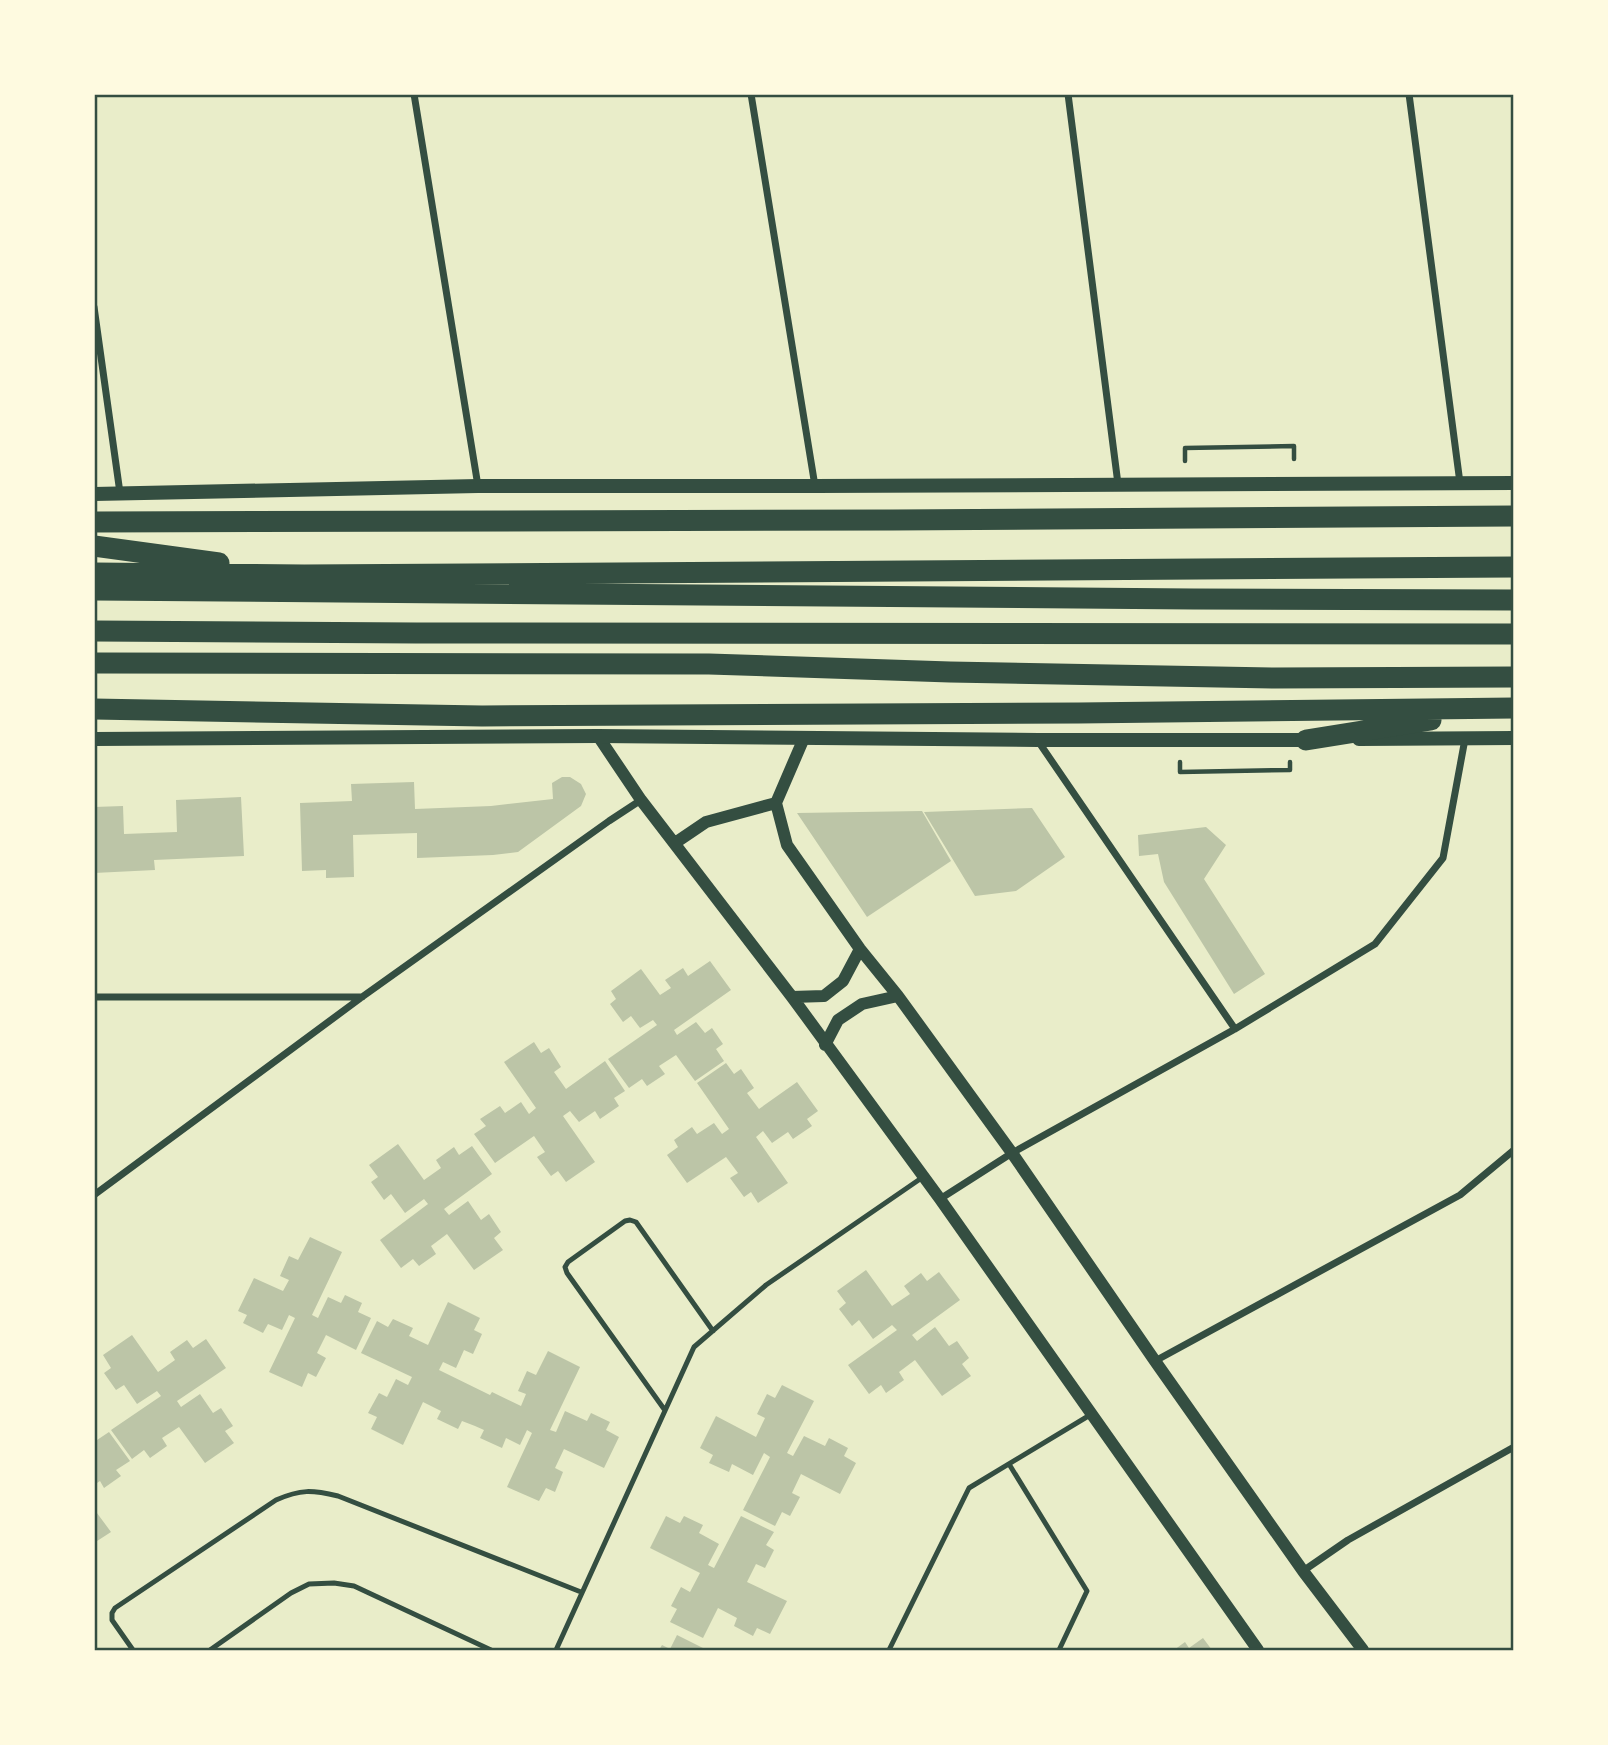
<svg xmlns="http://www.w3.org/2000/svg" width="1608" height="1745" font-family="Mulish,sans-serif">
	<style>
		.building { fill: #bcc5a7 }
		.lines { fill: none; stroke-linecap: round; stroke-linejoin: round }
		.path { stroke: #344e41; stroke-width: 4.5 }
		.service { stroke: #344e41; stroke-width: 5 }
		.minor { stroke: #344e41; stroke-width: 7 }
		.tertiary { stroke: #344e41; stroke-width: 12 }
		.secondary { stroke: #344e41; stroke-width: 14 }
		.motorway { stroke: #344e41; stroke-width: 21 }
		.neatline { fill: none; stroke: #344e41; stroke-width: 2.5 }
	</style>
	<rect width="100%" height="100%" fill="#e9edc9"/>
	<!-- building -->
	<path class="building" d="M 562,777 L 570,777 L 581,784 L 586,794 L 581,806 L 518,852 L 493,855 L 417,858 L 417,833 L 353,835 L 354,877 L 326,878 L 326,870 L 302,871 L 300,803 L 352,801 L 351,784 L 414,782 L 415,809 L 491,806 L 553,799 L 552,783 Z
		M 241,797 L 244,856 L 154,860 L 155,870 L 94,873 L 94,807 L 123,806 L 124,834 L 177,832 L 176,800 Z
		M 1032,808 L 1065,857 L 1016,891 L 975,896 L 924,812 Z
		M 922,811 L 951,861 L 867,917 L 797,813 Z
		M 1206,827 L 1226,845 L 1204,879 L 1265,974 L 1234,994 L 1164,882 L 1158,854 L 1139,856 L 1138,835 Z
		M 710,961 L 731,990 L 674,1030 L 677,1035 L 696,1022 L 705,1033 L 712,1028 L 723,1044 L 716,1049 L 724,1061 L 695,1081 L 676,1055 L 659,1066 L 665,1074 L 647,1086 L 642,1079 L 629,1088 L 608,1059 L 657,1025 L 653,1020 L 640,1028 L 631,1016 L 623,1022 L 610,1004 L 616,999 L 611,991 L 641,969 L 660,995 L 671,988 L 665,980 L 683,968 L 688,976 Z
		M 534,1042 L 541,1053 L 549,1048 L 561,1067 L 554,1072 L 566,1089 L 605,1061 L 625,1091 L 614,1098 L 619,1106 L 600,1119 L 595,1111 L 579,1122 L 570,1111 L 563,1116 L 595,1162 L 566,1182 L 558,1171 L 551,1176 L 537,1157 L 545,1152 L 534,1136 L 495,1163 L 474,1134 L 486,1126 L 480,1119 L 500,1106 L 505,1113 L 521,1102 L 529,1114 L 536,1108 L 504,1062 Z
		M 726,1063 L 734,1074 L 741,1069 L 754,1088 L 747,1093 L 759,1109 L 797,1082 L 818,1111 L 807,1119 L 812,1126 L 793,1139 L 788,1132 L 772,1143 L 763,1131 L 756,1137 L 788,1183 L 758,1203 L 751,1192 L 744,1197 L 730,1178 L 738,1173 L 726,1157 L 687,1183 L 667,1155 L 678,1147 L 674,1140 L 692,1127 L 697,1134 L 714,1123 L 722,1134 L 729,1129 L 697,1083 Z
		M 398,1144 L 424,1180 L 441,1168 L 436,1160 L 454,1147 L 459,1155 L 472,1146 L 492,1174 L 444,1209 L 449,1215 L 468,1201 L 481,1220 L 489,1214 L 501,1232 L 494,1238 L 503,1250 L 474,1270 L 447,1234 L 431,1246 L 436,1254 L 419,1266 L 413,1259 L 401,1268 L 380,1240 L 428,1204 L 424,1199 L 405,1213 L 391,1194 L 384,1200 L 371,1182 L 378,1177 L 369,1165 Z
		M 310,1237 L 342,1252 L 312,1315 L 318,1318 L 328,1297 L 341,1303 L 345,1295 L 362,1303 L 358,1312 L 371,1318 L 356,1350 L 326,1335 L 317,1353 L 326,1358 L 316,1377 L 308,1373 L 302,1387 L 269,1372 L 295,1318 L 289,1315 L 282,1330 L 268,1324 L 263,1333 L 243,1323 L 247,1315 L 238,1311 L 254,1278 L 283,1291 L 289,1280 L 280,1276 L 289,1256 L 298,1260 Z
		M 866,1270 L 892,1306 L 910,1294 L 904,1286 L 921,1273 L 927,1281 L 939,1272 L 960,1300 L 912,1335 L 917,1341 L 935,1327 L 949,1346 L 957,1341 L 969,1358 L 962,1364 L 971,1376 L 942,1396 L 915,1360 L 899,1372 L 904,1380 L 886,1393 L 881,1385 L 869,1394 L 848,1365 L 897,1330 L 892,1325 L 873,1339 L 859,1320 L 852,1326 L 839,1309 L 846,1303 L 837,1291 Z
		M 448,1302 L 480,1318 L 474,1330 L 482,1334 L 473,1354 L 464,1350 L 456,1368 L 443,1362 L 439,1370 L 490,1395 L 492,1392 L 521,1406 L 526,1394 L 518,1391 L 527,1371 L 536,1375 L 548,1351 L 580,1367 L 550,1430 L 556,1432 L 565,1411 L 587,1421 L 591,1413 L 610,1422 L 606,1430 L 619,1437 L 604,1468 L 564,1449 L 555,1468 L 563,1472 L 555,1492 L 546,1488 L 539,1501 L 507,1487 L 532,1433 L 527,1430 L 520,1445 L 506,1438 L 502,1448 L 480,1438 L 484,1430 L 475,1426 L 462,1421 L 458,1429 L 437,1419 L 441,1411 L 423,1402 L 403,1445 L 371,1429 L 377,1417 L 368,1413 L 379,1393 L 387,1397 L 396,1379 L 408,1385 L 412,1377 L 361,1353 L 377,1321 L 388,1327 L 393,1319 L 413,1328 L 409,1336 L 428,1345 Z
		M 132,1335 L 158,1372 L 175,1360 L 170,1352 L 187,1340 L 193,1348 L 206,1339 L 226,1368 L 177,1401 L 181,1407 L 200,1394 L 213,1413 L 221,1408 L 233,1426 L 225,1431 L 234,1443 L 205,1463 L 179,1427 L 162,1438 L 167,1446 L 150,1458 L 144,1450 L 132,1459 L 111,1430 L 161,1396 L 157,1391 L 137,1404 L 124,1385 L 116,1390 L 104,1373 L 111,1368 L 103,1355 Z
		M 782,1385 L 814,1401 L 787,1453 L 793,1456 L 804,1436 L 825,1446 L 829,1438 L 848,1448 L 844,1456 L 856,1463 L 840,1494 L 801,1474 L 792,1493 L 800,1497 L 790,1516 L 782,1512 L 775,1526 L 743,1510 L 770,1457 L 764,1453 L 753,1475 L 732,1464 L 729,1472 L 709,1463 L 713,1455 L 700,1448 L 716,1416 L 756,1437 L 765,1418 L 757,1414 L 767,1394 L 775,1398 Z
		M 109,1432 L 130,1461 L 116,1470 L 121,1476 L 104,1488 L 100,1481 L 94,1485 L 94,1442 Z
		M 94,1509 L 111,1532 L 94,1543 Z
		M 666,1516 L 680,1523 L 684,1516 L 703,1525 L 699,1533 L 719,1544 L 708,1565 L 714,1568 L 741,1516 L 774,1532 L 766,1545 L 774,1550 L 765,1568 L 756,1564 L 747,1582 L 787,1601 L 770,1634 L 757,1628 L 753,1636 L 734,1626 L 737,1618 L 718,1608 L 703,1638 L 670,1622 L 677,1609 L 671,1606 L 681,1587 L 690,1592 L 700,1573 L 650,1548 Z
		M 677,1635 L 707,1650 L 659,1650 L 662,1645 L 670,1649 Z
		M 1203,1638 L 1212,1650 L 1174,1650 L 1185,1642 L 1189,1648 Z"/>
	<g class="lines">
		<!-- path -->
		<path class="path" d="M 1185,461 L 1185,448 L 1294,446 L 1294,459
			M 1180,762 L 1180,772 L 1290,770 L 1290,762"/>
		<!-- service -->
		<path class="service" d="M 664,1409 L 567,1273 L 565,1267 L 568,1262 L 625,1221 L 630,1220 L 636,1222 L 713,1331
			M 1009,1464 L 1087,1591 L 1059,1650
			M 133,1650 L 112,1620 L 112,1613 L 115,1608 L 276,1500 C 301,1489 312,1490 338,1496 L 581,1592
			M 210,1650 L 291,1593 L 309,1584 L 334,1583 L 354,1586 L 491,1650
			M 556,1650 L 694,1347 L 766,1285 L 923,1177
			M 889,1650 L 969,1488 L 1090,1415"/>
		<!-- minor -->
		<path class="minor" d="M 414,94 L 478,486
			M 751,94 L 815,486
			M 1068,94 L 1118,484
			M 1409,94 L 1460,483
			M 94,307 L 120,493
			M 1038,741 L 1235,1029
			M 94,997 L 362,997
			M 94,1195 L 362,997 L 609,821 L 641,800
			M 940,1199 L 1012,1153 L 1235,1029 L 1375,944 L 1443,858 L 1465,739
			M 1155,1361 L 1460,1195 L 1514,1150
			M 1303,1571 L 1348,1540 L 1514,1447"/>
		<!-- tertiary -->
		<path class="tertiary" d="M 598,736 L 641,800 L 792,997 L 940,1199 L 1258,1650
			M 804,738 L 776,803 L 787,845 L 860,949 L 898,996 L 1012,1153 L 1155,1361 L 1303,1571 L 1363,1650
			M 675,843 L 706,822 L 776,803
			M 792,997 L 824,996 L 843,981 L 860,949
			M 825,1045 L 838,1020 L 862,1004 L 898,996"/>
		<!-- secondary -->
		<path class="secondary" d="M 94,494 L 478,486 L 815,486 L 1514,483
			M 94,739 L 598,736 L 1038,740 L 1315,740
			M 1359,739 L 1514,738"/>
		<!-- motorway -->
		<path class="motorway" d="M 94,522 L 893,520 L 1514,516
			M 94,546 L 219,563
			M 94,573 L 304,575 L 1514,567
			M 94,590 L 1193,599 L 1514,600
			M 94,631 L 416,633 L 1514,634
			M 94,663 L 709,664 L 950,672 L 1275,678 L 1514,677
			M 94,709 L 482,716 L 1079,713 L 1514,708
			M 1306,740 L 1431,720"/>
	</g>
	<!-- border -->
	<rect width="1608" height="1745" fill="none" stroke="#fefae0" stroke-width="192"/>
	<rect x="96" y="96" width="1416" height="1553" class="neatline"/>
</svg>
